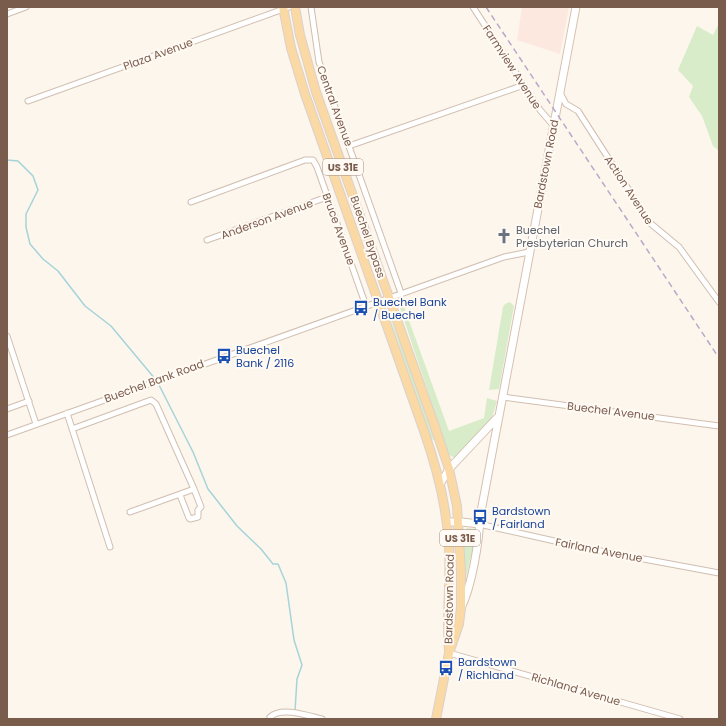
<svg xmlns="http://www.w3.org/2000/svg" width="726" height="726" font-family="Poppins,sans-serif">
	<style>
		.commercial { fill: #fde8e0 }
		.green { fill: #d8ecc9 }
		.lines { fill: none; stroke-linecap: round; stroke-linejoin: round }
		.stream { stroke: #a5d3da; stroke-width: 1.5 }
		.street-casing { stroke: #d1beb0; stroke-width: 7 }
		.secondary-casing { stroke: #d6c0b0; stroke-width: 9 }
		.primary-casing { stroke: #dad1cd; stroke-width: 10 }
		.street { stroke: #fff; stroke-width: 5 }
		.secondary { stroke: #fff; stroke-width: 7 }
		.primary { stroke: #fbd9a5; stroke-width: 8 }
		.rail { stroke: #b9a8c9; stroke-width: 1.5; stroke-dasharray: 6 4; stroke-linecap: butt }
		.labels { text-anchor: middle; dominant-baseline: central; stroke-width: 4; stroke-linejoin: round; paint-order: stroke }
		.shield { fill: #fffaf3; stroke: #a28b7f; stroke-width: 1 }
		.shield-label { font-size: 10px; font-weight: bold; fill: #7a5c4d }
		.street-label { font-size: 11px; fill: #7a5c4d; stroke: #fffaf3 }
		.worship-label { font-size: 11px; fill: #5b616d; stroke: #fffaf3; text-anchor: start }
		.transit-label { font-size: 11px; fill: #164399; stroke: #fffaf3; text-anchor: start }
	</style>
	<rect width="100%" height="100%" fill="#fdf6ec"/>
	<!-- commercial -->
	<path class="commercial" d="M 522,7 L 569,7 L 560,54 L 517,40 Z"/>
	<!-- green -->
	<path class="green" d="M 719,23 L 719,151 L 713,146 L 702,116 L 689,97 L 693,86 L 678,70 L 697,26 L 713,35 Z
		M 399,301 L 402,301 L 449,431 L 484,418 L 487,398 L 497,401 L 492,418 L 455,458 L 449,455 L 399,305 Z
		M 510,302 L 514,306 L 499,389 L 489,390 L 503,307 L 505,304 Z
		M 387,310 L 421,393 L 434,440 L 431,439 Z
		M 467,528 L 475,529 L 476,535 L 466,578 L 463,533 Z"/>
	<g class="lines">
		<!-- stream -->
		<path class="stream" d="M 7,160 L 18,161 L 33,176 L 38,190 L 26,214 L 26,227 L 30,244 L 43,259 L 58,271 L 85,306 L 111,326 L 156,380
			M 158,383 L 193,452 L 208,489 L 237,526 L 261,549 L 273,564 L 278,564 L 286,583 L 294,640 L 302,665 L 297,679 L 295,711"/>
		<defs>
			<path id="street" d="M 311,7 L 319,62 L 401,293
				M 473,7 L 540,110 L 553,125
				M 7,14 L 26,7
				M 560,93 L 566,104 L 578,111 L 650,223 L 679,247 L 719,302
				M 28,101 L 289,7
				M 349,146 L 524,85
				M 191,202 L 305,160 L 313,160 L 317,167 L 366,306
				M 207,240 L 327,197
				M 7,336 L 36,424
				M 503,397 L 719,426
				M 7,409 L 29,401
				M 67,413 L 110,547
				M 72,429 L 151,400 L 156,404 L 194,489 L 130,512
				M 7,435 L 504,257 L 529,252
				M 180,495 L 189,518 L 190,519 L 198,517 L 198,510 L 201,507 L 194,489
				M 479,524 L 590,549 L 719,573
				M 449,653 L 680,719
				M 270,717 C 282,706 309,716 322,719"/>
			<path id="secondary" d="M 440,484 L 449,469 L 497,418
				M 447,522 L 462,522 L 479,524
				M 461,608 C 472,586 479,542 480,517 L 576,7"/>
			<path id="primary" d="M 283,7 L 291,48 L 305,94 L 424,431 C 437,468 447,507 449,547 C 451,581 446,616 449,650
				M 295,7 L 300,35 L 316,92 L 434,424 L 449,469 L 457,506 L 461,572 L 461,608 L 459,624 L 449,653 L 436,719"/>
		</defs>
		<!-- street casing -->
		<use href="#street" class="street-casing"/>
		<!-- secondary casing -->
		<use href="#secondary" class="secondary-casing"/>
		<!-- primary casing -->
		<use href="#primary" class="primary-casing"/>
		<!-- street -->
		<use href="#street" class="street"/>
		<!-- secondary -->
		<use href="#secondary" class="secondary"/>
		<!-- primary -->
		<use href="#primary" class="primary"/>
		<!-- rail -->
		<path class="rail" d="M 486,7 L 719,358"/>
	</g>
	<!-- icons -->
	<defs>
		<symbol id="church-bare" viewBox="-9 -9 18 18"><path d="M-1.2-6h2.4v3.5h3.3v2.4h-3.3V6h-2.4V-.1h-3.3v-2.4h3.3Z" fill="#6b7280" stroke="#fffaf3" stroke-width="2.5" paint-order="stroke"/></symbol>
		<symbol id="bus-bare" viewBox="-9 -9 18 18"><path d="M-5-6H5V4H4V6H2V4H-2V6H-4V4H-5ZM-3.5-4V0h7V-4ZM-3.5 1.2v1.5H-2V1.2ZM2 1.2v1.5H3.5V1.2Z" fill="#1a4fb4" stroke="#fffaf3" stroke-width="2.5" paint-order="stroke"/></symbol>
	</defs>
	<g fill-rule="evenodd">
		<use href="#church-bare" x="493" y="225" width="22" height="22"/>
		<use href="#bus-bare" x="350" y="297" width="22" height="22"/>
		<use href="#bus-bare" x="213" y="345" width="22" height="22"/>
		<use href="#bus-bare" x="469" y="506" width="22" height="22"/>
		<use href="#bus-bare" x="435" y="657" width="22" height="22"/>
	</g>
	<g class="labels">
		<!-- shield labels -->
		<g class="shield">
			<rect x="323" y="159" width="40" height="16" rx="3"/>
			<rect x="440" y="530" width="40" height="16" rx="3"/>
		</g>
		<g class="shield-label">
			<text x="343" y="167">US 31E</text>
			<text x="460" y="538">US 31E</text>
		</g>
		<!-- street labels -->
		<g class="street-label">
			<text transform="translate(158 54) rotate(-20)">Plaza Avenue</text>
			<text transform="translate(512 67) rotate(57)">Farmview Avenue</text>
			<text transform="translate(335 106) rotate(70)">Central Avenue</text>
			<text transform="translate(546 164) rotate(-79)">Bardstown Road</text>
			<text transform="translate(629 190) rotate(57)">Action Avenue</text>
			<text transform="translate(267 219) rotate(-20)">Anderson Avenue</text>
			<text transform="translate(339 229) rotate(70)">Bruce Avenue</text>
			<text transform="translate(368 237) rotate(71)">Buechel Bypass</text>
			<text transform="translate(154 381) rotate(-20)">Buechel Bank Road</text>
			<text transform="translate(611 411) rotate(7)">Buechel Avenue</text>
			<text transform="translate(599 550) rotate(11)">Fairland Avenue</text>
			<text transform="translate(449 599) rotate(-89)">Bardstown Road</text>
			<text transform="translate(576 689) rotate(16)">Richland Avenue</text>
		</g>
		<!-- worship labels -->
		<g class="worship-label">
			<text x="516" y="230">Buechel<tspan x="516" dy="13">Presbyterian Church</tspan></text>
		</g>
		<!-- transit labels -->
		<g class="transit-label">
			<text x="373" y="302">Buechel Bank<tspan x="373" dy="13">/ Buechel</tspan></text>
			<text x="236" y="350">Buechel<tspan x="236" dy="13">Bank / 2116</tspan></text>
			<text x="492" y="511">Bardstown<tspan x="492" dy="13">/ Fairland</tspan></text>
			<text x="458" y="662">Bardstown<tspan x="458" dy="13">/ Richland</tspan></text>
		</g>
	</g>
	<!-- border -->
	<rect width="726" height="726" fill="none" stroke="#7a5c4d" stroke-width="16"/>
</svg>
